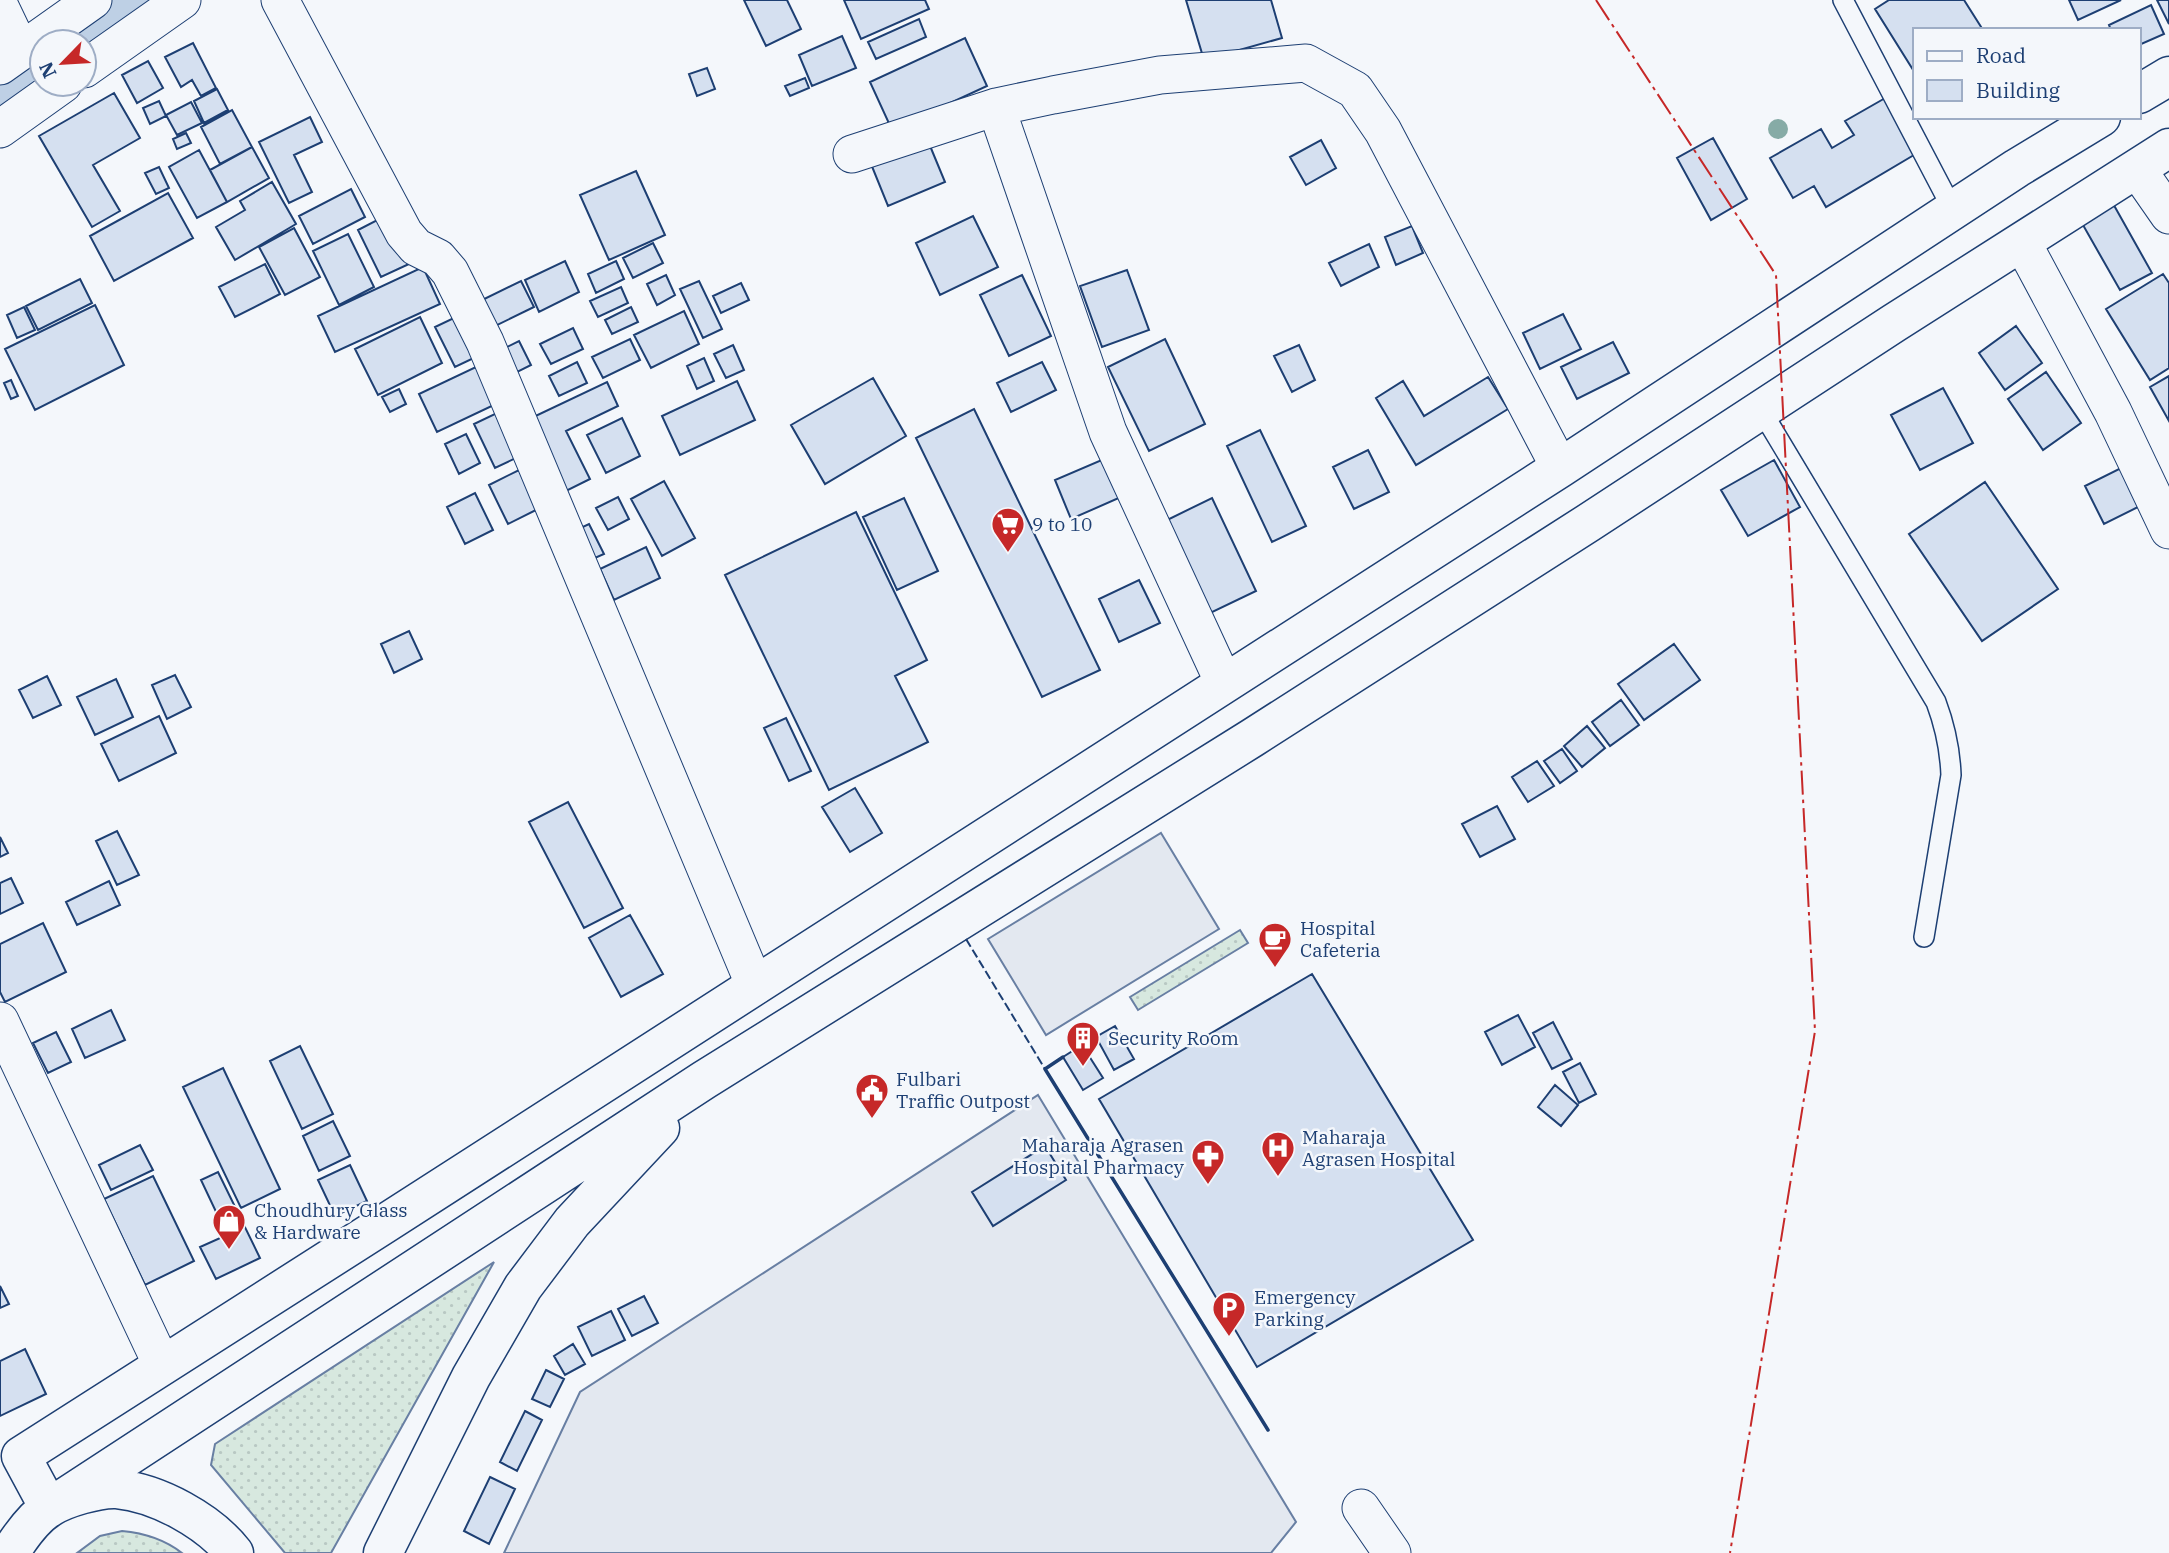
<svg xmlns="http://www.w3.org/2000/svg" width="2169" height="1553" font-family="'IBM Plex Serif',serif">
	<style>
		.garden { fill: url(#garden-dots); stroke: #687fa3; stroke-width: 2 }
		.parking { fill: #e3e8f0; stroke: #687fa3; stroke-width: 2 }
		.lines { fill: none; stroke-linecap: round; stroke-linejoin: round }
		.canal { stroke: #bed0e5; stroke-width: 44 }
		.building { fill: #d5e0f0; stroke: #1d3f73; stroke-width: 2 }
		.lane-casing { stroke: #1d3f73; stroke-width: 22 }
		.street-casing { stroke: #1d3f73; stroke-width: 39 }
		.highway-casing { stroke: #1d3f73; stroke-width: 41 }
		.lane { stroke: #f4f7fb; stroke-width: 19 }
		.street { stroke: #f4f7fb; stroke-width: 37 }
		.highway { stroke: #f4f7fb; stroke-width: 38 }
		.fence { stroke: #1d3f73; stroke-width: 2; stroke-dasharray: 9 3.5; stroke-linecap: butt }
		.wall { stroke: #1d3f73; stroke-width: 3.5 }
		.power { stroke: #c62828; stroke-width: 2; stroke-dasharray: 24 5 3.5 5; stroke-linecap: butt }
		.tree { fill: #86aba6 }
		.labels { text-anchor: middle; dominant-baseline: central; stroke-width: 5; stroke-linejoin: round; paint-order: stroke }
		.poi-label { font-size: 19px; fill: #1d3f73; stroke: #f4f7fb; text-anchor: start }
	</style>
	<defs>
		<pattern id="garden-dots" width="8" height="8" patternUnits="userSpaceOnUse" patternTransform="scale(1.75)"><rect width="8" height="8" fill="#d7e8df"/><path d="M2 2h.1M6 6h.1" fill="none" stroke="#b8c8c3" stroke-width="1.8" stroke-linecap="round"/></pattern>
	</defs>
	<rect width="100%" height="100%" fill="#f4f7fb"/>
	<!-- garden -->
	<path class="garden" d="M 1240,930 L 1248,943 L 1138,1010 L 1130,997 Z
		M 494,1262 L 331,1553 L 285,1553 L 211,1465 L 215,1444 Z
		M 122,1531 C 144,1533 164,1539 182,1553 L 77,1553 L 100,1536 Z"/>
	<!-- parking -->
	<path class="parking" d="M 1161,833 L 1219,929 L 1046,1035 L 988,939 Z
		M 1038,1095 L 1296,1522 L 1271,1553 L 504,1553 L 580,1392 Z"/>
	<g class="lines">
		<!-- canal -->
		<path class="canal" d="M 84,45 L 150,0
			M 0,102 L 42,73"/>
	</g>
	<!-- building -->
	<path class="building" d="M 744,0 L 787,0 L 801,29 L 766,46 Z
		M 844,0 L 925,0 L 929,9 L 861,39 Z
		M 1186,0 L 1271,0 L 1282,38 L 1204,60 Z
		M 1889,0 L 1964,0 L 1983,30 L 1915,30 L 1915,73 L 1875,9 Z
		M 2069,0 L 2121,0 L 2078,20 Z
		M 2157,0 L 2169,0 L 2169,24 Z
		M 2151,5 L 2164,34 L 2139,45 L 2139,30 L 2111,30 L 2109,25 Z
		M 919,19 L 926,37 L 876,59 L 868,42 Z
		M 842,36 L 856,68 L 812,86 L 799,55 Z
		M 965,38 L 987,86 L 892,130 L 870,82 Z
		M 193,43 L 216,88 L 201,96 L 192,80 L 181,87 L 165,57 Z
		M 148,61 L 163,88 L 137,103 L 122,75 Z
		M 707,68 L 715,89 L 697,96 L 689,74 Z
		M 805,78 L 809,88 L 790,96 L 785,86 Z
		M 217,89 L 228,110 L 204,123 L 194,101 Z
		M 114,93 L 140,138 L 93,165 L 120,211 L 92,227 L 39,136 Z
		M 1887,97 L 1919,152 L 1826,207 L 1814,186 L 1793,198 L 1770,158 L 1821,129 L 1832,148 L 1854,135 L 1845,121 Z
		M 159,101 L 166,116 L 150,124 L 143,108 Z
		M 191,102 L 202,123 L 177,135 L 166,115 Z
		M 232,110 L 252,147 L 220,164 L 201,127 Z
		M 310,117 L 322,142 L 294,155 L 312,192 L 289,203 L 259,142 Z
		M 186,133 L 191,143 L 177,149 L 173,139 Z
		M 1713,138 L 1747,199 L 1711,220 L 1677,158 Z
		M 1321,140 L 1336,168 L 1306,185 L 1290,157 Z
		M 928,141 L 945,182 L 888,206 L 871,164 Z
		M 252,147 L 269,178 L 227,202 L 210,170 Z
		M 199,150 L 227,202 L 197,218 L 169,167 Z
		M 159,167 L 169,188 L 156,194 L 145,173 Z
		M 636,171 L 665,235 L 609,260 L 580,195 Z
		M 272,182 L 296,224 L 235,260 L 216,227 L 245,210 L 240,201 Z
		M 351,189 L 365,217 L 313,244 L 299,216 Z
		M 168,193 L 193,238 L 114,281 L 90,236 Z
		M 2111,200 L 2152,273 L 2120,290 L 2079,218 Z
		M 385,216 L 409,264 L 381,277 L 358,230 Z
		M 973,216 L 998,267 L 940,295 L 916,243 Z
		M 1412,226 L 1423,253 L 1396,265 L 1385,237 Z
		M 294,228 L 320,277 L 285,295 L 259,247 Z
		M 348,234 L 374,287 L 339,305 L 313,251 Z
		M 653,243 L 663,263 L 633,278 L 623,258 Z
		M 1369,244 L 1379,267 L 1341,286 L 1329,263 Z
		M 565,261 L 579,292 L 539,312 L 525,280 Z
		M 616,261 L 624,279 L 596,293 L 588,274 Z
		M 265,264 L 280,294 L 235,317 L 219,287 Z
		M 423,267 L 440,304 L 335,352 L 318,316 Z
		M 1127,270 L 1149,330 L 1102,347 L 1080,286 Z
		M 2163,274 L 2169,283 L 2169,368 L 2150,380 L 2106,309 Z
		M 666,275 L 675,295 L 657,305 L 647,284 Z
		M 1022,275 L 1051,336 L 1009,356 L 980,295 Z
		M 80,279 L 92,303 L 38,330 L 26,306 Z
		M 521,281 L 534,307 L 487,330 L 474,304 Z
		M 699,281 L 722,329 L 703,338 L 680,289 Z
		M 741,283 L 749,300 L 721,313 L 713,296 Z
		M 621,287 L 628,303 L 598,317 L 590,301 Z
		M 95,305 L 124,365 L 35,410 L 5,349 Z
		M 24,307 L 35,330 L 17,338 L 7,315 Z
		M 631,307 L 638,322 L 612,334 L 605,320 Z
		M 684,311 L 699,344 L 651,368 L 634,335 Z
		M 1563,314 L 1581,349 L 1540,369 L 1523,333 Z
		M 458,316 L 478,356 L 455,367 L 435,327 Z
		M 420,317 L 442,363 L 378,395 L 355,349 Z
		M 2016,326 L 2042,363 L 2005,390 L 1979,353 Z
		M 573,328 L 583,349 L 551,364 L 540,344 Z
		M 630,339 L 640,360 L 603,378 L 592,357 Z
		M 1165,339 L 1205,424 L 1149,451 L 1108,367 Z
		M 519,341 L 531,365 L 505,378 L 493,354 Z
		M 1613,342 L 1629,373 L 1577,399 L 1561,367 Z
		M 733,345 L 744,370 L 726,378 L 714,354 Z
		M 1299,345 L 1315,380 L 1292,392 L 1274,356 Z
		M 704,358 L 714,381 L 697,389 L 687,366 Z
		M 577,362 L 587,383 L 559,396 L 549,376 Z
		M 1042,362 L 1056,390 L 1011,412 L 997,383 Z
		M 478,366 L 496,404 L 437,432 L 419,394 Z
		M 2046,372 L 2081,423 L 2043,450 L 2008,399 Z
		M 2169,376 L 2169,421 L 2150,387 Z
		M 1488,377 L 1508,409 L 1416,465 L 1376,398 L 1403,381 L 1424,416 Z
		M 873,378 L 906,436 L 825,484 L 791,425 Z
		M 11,380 L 18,396 L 11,399 L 4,383 Z
		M 737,381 L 755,420 L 680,455 L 662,416 Z
		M 607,382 L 618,406 L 566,431 L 590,479 L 562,493 L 527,420 Z
		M 1943,388 L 1973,443 L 1920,470 L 1891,415 Z
		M 399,389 L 406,404 L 390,412 L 382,397 Z
		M 974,409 L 1100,670 L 1042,697 L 916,438 Z
		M 499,412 L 520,456 L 495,468 L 474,424 Z
		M 622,418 L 640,456 L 606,473 L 587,435 Z
		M 1260,430 L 1306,526 L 1272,542 L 1227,446 Z
		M 466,434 L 480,463 L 459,474 L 445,444 Z
		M 1368,450 L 1389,492 L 1354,509 L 1333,467 Z
		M 1104,459 L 1121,497 L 1071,519 L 1055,480 Z
		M 1774,460 L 1800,507 L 1748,536 L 1721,490 Z
		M 2121,468 L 2140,506 L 2104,524 L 2085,486 Z
		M 519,470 L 538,509 L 508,524 L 489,485 Z
		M 664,481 L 695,538 L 662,556 L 631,499 Z
		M 1985,482 L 2058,589 L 1982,641 L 1909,534 Z
		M 475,493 L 493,530 L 465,544 L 447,507 Z
		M 618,497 L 629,519 L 608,530 L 596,508 Z
		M 904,498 L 938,571 L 897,590 L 863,517 Z
		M 1212,498 L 1256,591 L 1204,616 L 1159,524 Z
		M 856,512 L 927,660 L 895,676 L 928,742 L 829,790 L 725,575 Z
		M 589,524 L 604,554 L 588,561 L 574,531 Z
		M 646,547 L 660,578 L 614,600 L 600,569 Z
		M 1139,580 L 1160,623 L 1119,642 L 1099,599 Z
		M 409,631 L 422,659 L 394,673 L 381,644 Z
		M 1674,644 L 1700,680 L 1644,720 L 1618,684 Z
		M 175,675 L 191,707 L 167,719 L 152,685 Z
		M 47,676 L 61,705 L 33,718 L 19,690 Z
		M 116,679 L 133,717 L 95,735 L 77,697 Z
		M 1621,700 L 1639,725 L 1610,746 L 1592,722 Z
		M 159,716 L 176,753 L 119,781 L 101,744 Z
		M 786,718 L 811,771 L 789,781 L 764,728 Z
		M 1587,726 L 1605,748 L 1582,767 L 1564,746 Z
		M 1562,749 L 1577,771 L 1560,783 L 1544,761 Z
		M 1537,761 L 1554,786 L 1528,802 L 1512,777 Z
		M 855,788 L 882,833 L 850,852 L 822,807 Z
		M 568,802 L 623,908 L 584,928 L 529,822 Z
		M 1497,806 L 1515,839 L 1480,857 L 1462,824 Z
		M 117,831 L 139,875 L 117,885 L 96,841 Z
		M 0,837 L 8,853 L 0,857 Z
		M 11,878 L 23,903 L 0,914 L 0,883 Z
		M 109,881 L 120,905 L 77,925 L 66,902 Z
		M 630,915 L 663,974 L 621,997 L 589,938 Z
		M 43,923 L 66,972 L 5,1002 L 0,992 L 0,944 Z
		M 1312,974 L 1473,1240 L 1257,1367 L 1099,1099 Z
		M 111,1010 L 125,1040 L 85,1058 L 72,1029 Z
		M 1518,1015 L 1535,1047 L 1502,1065 L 1485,1032 Z
		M 1553,1022 L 1572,1059 L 1552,1069 L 1533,1033 Z
		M 1115,1026 L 1134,1059 L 1114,1070 L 1096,1037 Z
		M 56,1032 L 71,1062 L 48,1073 L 33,1043 Z
		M 1082,1045 L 1103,1078 L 1083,1090 L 1063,1057 Z
		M 300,1046 L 333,1114 L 302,1129 L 270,1061 Z
		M 1580,1063 L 1596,1094 L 1579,1103 L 1563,1072 Z
		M 223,1068 L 280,1189 L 241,1208 L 183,1087 Z
		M 1555,1085 L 1578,1105 L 1561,1126 L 1538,1107 Z
		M 333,1121 L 350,1156 L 319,1171 L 303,1136 Z
		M 140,1145 L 153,1170 L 111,1190 L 99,1165 Z
		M 1045,1146 L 1066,1180 L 993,1226 L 972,1192 Z
		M 350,1165 L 367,1201 L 335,1216 L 318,1180 Z
		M 218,1172 L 260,1258 L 216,1279 L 200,1247 L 227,1235 L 201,1180 Z
		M 153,1176 L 194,1261 L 145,1285 L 104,1199 Z
		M 0,1286 L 9,1304 L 0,1308 Z
		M 644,1296 L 658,1323 L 632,1336 L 618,1309 Z
		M 611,1311 L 625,1340 L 592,1356 L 578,1327 Z
		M 573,1344 L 585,1364 L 565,1375 L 554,1356 Z
		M 25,1349 L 46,1394 L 0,1416 L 0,1361 Z
		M 546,1370 L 564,1379 L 550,1407 L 532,1399 Z
		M 525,1411 L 542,1420 L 517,1471 L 500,1462 Z
		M 490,1477 L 515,1489 L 489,1544 L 464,1531 Z"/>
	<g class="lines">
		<defs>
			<path id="lane" d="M 1843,0 L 1953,210
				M 1761,410 L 1936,702 C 1945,726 1950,749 1951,775 L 1924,937"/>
			<path id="street" d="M 280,0 L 404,233 L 416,247 L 438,258 L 450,272 L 485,342 L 755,986
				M 0,7 L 21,51
				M 0,66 L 93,0
				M 84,69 L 182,0
				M 996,107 L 1108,432 L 1224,683
				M 0,129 L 63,84
				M 852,154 L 996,107 L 1053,95 L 1160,75 L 1306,63 L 1355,90 L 1383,131 L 1560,468
				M 2137,169 L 2169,215
				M 2022,242 L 2113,412 L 2169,530
				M 0,1021 L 162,1365
				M 1361,1508 L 1392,1553"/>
			<path id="highway" d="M 2139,94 L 2169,76
				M 2101,117 L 2017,168 L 1560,468 L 386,1223 L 21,1456 L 49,1508 L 704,1080 L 1252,738 L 1588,523 L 1894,323 L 2169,148
				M 10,1553 C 20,1537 33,1518 49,1508 C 64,1498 99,1488 117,1489 C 158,1493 209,1521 234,1553
				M 383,1553 L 471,1377 L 523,1287 L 572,1222 L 660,1128"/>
		</defs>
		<!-- lane casing -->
		<use href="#lane" class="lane-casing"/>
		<!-- street casing -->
		<use href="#street" class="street-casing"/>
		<!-- highway casing -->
		<use href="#highway" class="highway-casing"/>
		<!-- lane -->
		<use href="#lane" class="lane"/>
		<!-- street -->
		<use href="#street" class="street"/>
		<!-- highway -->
		<use href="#highway" class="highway"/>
		<!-- fence -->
		<path class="fence" d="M 966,939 L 1045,1069"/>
		<!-- wall -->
		<path class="wall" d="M 1063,1057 L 1045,1069 L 1268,1430"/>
		<!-- power -->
		<path class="power" d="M 1596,0 L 1776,275 L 1815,1031 L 1730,1553"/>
	</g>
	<!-- trees -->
	<circle class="tree" cx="1778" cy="129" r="10"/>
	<!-- icons -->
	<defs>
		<symbol id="supermarket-pin" viewBox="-11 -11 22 30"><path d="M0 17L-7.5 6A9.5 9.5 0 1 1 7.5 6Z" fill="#c62828" stroke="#f4f7fb"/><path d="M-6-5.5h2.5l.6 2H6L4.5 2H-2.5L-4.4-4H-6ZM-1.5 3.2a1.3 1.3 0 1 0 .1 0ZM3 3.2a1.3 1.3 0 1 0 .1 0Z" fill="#fff"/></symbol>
		<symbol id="cafe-pin" viewBox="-11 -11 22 30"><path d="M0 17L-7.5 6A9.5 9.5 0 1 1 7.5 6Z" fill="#c62828" stroke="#f4f7fb"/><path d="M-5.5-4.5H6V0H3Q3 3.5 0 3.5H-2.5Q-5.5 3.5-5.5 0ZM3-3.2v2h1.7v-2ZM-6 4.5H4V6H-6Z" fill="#fff"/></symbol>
		<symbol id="building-pin" viewBox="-11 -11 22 30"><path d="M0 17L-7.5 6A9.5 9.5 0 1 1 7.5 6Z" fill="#c62828" stroke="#f4f7fb"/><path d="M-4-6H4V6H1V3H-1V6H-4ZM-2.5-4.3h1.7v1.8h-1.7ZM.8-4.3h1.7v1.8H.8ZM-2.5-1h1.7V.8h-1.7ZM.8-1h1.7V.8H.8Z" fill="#fff"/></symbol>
		<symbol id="civic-pin" viewBox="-11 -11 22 30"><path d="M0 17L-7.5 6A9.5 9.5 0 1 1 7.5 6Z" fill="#c62828" stroke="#f4f7fb"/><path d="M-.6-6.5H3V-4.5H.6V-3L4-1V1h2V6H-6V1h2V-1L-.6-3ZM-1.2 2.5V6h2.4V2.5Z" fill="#fff"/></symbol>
		<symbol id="hospital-pin" viewBox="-11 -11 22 30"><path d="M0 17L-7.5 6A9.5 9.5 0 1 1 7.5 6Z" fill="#c62828" stroke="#f4f7fb"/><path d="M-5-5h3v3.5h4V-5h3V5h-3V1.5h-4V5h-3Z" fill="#fff"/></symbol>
		<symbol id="pharmacy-pin" viewBox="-11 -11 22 30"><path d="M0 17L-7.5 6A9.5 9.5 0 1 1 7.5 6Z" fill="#c62828" stroke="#f4f7fb"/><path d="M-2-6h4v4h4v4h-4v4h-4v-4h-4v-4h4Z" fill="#fff"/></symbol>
		<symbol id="shop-pin" viewBox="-11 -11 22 30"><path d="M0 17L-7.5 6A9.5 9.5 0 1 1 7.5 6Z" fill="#c62828" stroke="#f4f7fb"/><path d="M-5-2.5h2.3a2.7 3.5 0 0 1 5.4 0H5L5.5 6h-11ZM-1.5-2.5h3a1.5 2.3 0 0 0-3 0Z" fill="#fff"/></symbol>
		<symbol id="parking-pin" viewBox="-11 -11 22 30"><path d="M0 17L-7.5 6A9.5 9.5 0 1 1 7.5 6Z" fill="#c62828" stroke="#f4f7fb"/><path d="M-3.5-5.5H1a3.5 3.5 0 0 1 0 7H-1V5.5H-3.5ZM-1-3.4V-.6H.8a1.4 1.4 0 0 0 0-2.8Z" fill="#fff"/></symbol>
	</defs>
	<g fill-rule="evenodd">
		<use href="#supermarket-pin" x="989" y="505" width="38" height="52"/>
		<use href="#cafe-pin" x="1256" y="920" width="38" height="52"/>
		<use href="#building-pin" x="1064" y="1019" width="38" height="52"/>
		<use href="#civic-pin" x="853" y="1071" width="38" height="52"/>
		<use href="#hospital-pin" x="1259" y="1129" width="38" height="52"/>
		<use href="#pharmacy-pin" x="1189" y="1137" width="38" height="52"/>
		<use href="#shop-pin" x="210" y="1202" width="38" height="52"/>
		<use href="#parking-pin" x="1210" y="1289" width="38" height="52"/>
	</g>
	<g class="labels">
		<!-- poi labels -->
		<g class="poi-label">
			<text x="1032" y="524">9 to 10</text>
			<text x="1300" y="928">Hospital<tspan x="1300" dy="22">Cafeteria</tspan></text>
			<text x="1108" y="1038">Security Room</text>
			<text x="896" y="1079">Fulbari<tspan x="896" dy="22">Traffic Outpost</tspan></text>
			<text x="1302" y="1137">Maharaja<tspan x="1302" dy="22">Agrasen Hospital</tspan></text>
			<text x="1184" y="1145" text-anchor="end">Maharaja Agrasen<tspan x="1184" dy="22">Hospital Pharmacy</tspan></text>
			<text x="254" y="1210">Choudhury Glass<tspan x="254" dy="22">&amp; Hardware</tspan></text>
			<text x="1254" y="1297">Emergency<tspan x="1254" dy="22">Parking</tspan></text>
		</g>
	</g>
	<!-- legend -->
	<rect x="1913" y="28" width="228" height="91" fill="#f4f7fb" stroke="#9eadc5" stroke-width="2"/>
	<rect x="1927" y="51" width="35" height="10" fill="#f4f7fb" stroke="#9eadc5" stroke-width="2"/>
	<text x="1976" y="63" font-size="21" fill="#1d3f73">Road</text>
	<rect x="1927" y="80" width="35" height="21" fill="#d5e0f0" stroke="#9eadc5" stroke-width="2"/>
	<text x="1976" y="98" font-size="21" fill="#1d3f73">Building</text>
	<!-- north arrow -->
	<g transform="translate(63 63) rotate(245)"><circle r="33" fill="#f4f7fb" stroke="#9eadc5" stroke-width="2"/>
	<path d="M0-5L12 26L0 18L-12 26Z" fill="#c62828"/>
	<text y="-10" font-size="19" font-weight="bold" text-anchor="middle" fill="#1d3f73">N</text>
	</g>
</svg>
